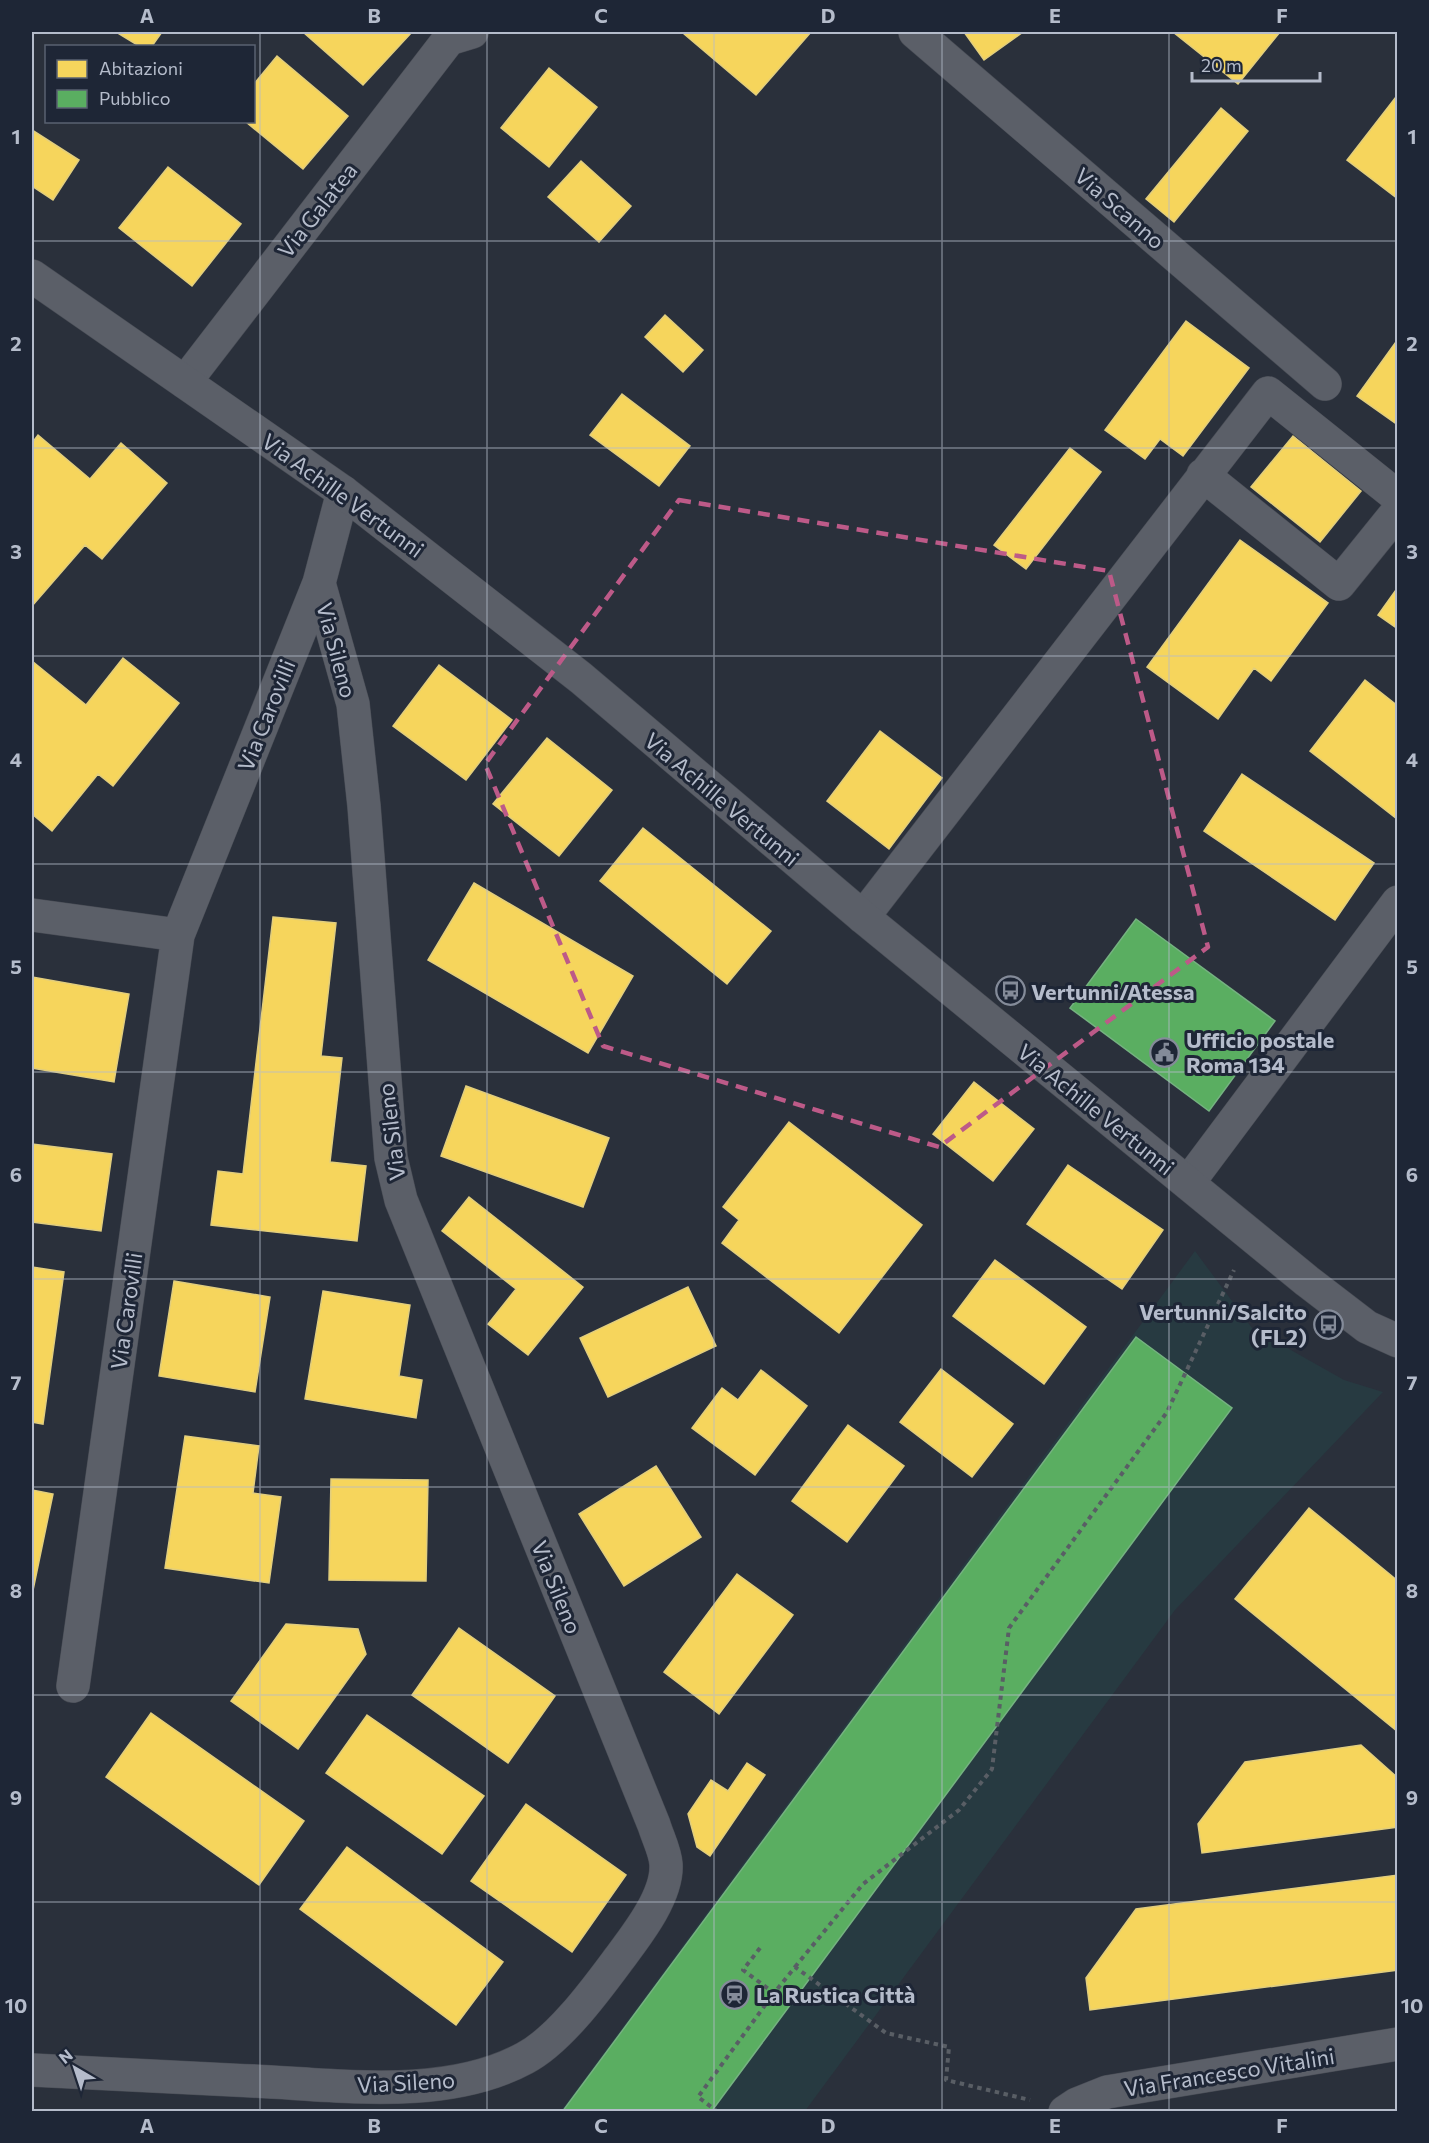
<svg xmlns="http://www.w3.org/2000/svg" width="1429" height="2143" font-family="Commissioner,sans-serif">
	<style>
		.green { fill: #273a41 }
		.homes { fill: #f6d55c; stroke: #e2ce7d; stroke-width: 1.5 }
		.public { fill: #5aae61; stroke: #75b281; stroke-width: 1.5 }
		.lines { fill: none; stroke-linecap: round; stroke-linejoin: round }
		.minor-casing { stroke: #474b54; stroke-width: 34 }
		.tertiary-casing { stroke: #474b54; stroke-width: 34 }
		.path { stroke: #595e65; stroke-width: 4; stroke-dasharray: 4.5 4.5; stroke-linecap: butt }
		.minor { stroke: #5b5f68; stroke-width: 33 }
		.tertiary { stroke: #5b5f68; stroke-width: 33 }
		.marked { fill: none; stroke: #bd5a88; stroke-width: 4.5; stroke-dasharray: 12 8; stroke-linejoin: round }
		.grid { fill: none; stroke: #b5bccb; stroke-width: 1.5; stroke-opacity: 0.55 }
		.labels { text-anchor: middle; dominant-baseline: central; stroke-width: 6; stroke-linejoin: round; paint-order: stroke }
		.street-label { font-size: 22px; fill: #b5bccb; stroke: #1e2636 }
		.poi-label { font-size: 22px; font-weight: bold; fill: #b5bccb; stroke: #1e2636; text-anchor: start }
		.neatline { fill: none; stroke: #b5bccb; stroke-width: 2 }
		.grid-label { font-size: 20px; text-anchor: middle; font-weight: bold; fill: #b5bccb }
	</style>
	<rect width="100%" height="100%" fill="#2a303b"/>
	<!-- green -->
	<path class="green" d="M 1195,1251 L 1252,1328 L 1344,1380 L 1383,1392 L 1175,1610 L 805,2111 L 560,2112 Z"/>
	<!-- homes -->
	<path class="homes" d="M 116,32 L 162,32 L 152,46 L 139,46 Z
		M 303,32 L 412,32 L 363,85 Z
		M 684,32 L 811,32 L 756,95 L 684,34 Z
		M 964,32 L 1023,32 L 984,60 Z
		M 1173,32 L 1280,32 L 1238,84 Z
		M 277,56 L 348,116 L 303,169 L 246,122 L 254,122 L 254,84 Z
		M 549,68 L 597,107 L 549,167 L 501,128 Z
		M 1396,97 L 1398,98 L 1398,199 L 1347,160 Z
		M 1221,108 L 1248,131 L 1174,222 L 1146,199 Z
		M 32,130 L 79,160 L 53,200 L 32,186 Z
		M 581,161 L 631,206 L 599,242 L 548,197 Z
		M 168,167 L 241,224 L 192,286 L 119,228 Z
		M 665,315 L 703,350 L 683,372 L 645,337 Z
		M 1186,321 L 1249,368 L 1183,456 L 1160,439 L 1145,459 L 1105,430 Z
		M 1398,339 L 1398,425 L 1357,396 Z
		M 622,394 L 690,446 L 659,486 L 590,435 Z
		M 38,435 L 90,479 L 121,443 L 167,483 L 102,559 L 85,545 L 32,606 L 32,443 Z
		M 1293,436 L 1361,491 L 1320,542 L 1251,487 Z
		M 1070,448 L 1101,472 L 1026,569 L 994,545 Z
		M 1240,540 L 1328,603 L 1271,681 L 1254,668 L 1218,719 L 1147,667 Z
		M 1398,587 L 1398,629 L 1378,615 Z
		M 123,658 L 179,703 L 113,786 L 98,774 L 52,831 L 32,814 L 32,661 L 86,705 Z
		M 439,665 L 512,720 L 466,780 L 393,726 Z
		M 1365,680 L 1398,706 L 1397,819 L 1310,751 Z
		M 880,731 L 942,778 L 889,849 L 827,801 Z
		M 547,738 L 612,790 L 559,856 L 493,804 Z
		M 1242,774 L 1374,863 L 1335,920 L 1204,831 Z
		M 643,828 L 771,931 L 727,984 L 600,881 Z
		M 474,883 L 633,976 L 588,1053 L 428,960 Z
		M 273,917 L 336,923 L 321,1056 L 342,1058 L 330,1162 L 366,1166 L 357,1241 L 211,1225 L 218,1171 L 243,1174 Z
		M 32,977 L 129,994 L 114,1082 L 32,1068 Z
		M 974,1082 L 1034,1129 L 993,1181 L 933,1134 Z
		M 466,1086 L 609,1138 L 583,1207 L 441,1156 Z
		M 789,1122 L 922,1225 L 839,1333 L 722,1243 L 739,1220 L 723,1207 Z
		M 32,1144 L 112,1154 L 101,1231 L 32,1222 Z
		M 1068,1165 L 1163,1230 L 1122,1289 L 1027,1224 Z
		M 469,1197 L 583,1287 L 528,1355 L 488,1324 L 516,1289 L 442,1231 Z
		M 995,1260 L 1086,1327 L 1044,1384 L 953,1316 Z
		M 32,1267 L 64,1272 L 43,1424 L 32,1422 Z
		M 174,1281 L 270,1297 L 255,1392 L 159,1376 Z
		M 688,1287 L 716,1346 L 608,1397 L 580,1338 Z
		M 323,1291 L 410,1305 L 399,1376 L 422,1380 L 416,1418 L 305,1399 Z
		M 941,1369 L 1013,1424 L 972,1477 L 900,1422 Z
		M 761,1370 L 807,1406 L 755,1475 L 692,1428 L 722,1388 L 738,1400 Z
		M 848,1425 L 904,1466 L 847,1542 L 792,1501 Z
		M 185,1436 L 259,1446 L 253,1493 L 281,1497 L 269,1583 L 165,1568 Z
		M 656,1466 L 701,1537 L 624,1586 L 579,1514 Z
		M 331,1479 L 428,1480 L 426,1581 L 329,1580 Z
		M 32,1490 L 53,1494 L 32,1595 Z
		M 1309,1508 L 1398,1581 L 1398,1732 L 1235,1599 Z
		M 737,1574 L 793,1615 L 719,1714 L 664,1672 Z
		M 286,1624 L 358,1629 L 366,1654 L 298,1749 L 231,1701 Z
		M 459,1628 L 555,1696 L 508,1763 L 412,1695 Z
		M 151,1713 L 304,1821 L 259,1885 L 106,1777 Z
		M 367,1715 L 484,1796 L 442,1854 L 326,1773 Z
		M 1361,1745 L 1398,1778 L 1398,1827 L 1202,1853 L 1198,1824 L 1245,1762 Z
		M 747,1763 L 765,1775 L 710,1856 L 697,1847 L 688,1814 L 711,1780 L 728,1791 Z
		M 526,1804 L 626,1875 L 572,1952 L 471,1881 Z
		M 347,1847 L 503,1962 L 456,2025 L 300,1909 Z
		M 1398,1875 L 1398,1970 L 1090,2010 L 1086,1978 L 1136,1909 Z"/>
	<!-- public -->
	<path class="public" d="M 1136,919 L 1275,1021 L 1209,1111 L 1070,1008 Z
		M 1136,1337 L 1232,1408 L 711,2112 L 562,2112 Z"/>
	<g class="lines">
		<defs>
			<path id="minor" d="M 915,32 L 1325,384
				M 185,382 L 449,39 L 472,32
				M 1203,475 L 1339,584 L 1398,511
				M 32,915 L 178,935
				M 863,917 L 1268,393 L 1398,497
				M 1188,1183 L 1398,902
				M 73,1686 L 178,935 L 319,583 L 343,492
				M 32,2070 C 105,2074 179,2078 253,2081 C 340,2085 446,2101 525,2058 C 559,2040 595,1991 618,1960 C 636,1936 668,1896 666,1864 C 665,1851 658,1838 654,1825 L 401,1200 L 391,1158 L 364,806 L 353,704 L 319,583
				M 1065,2112 L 1077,2104 L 1107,2092 L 1398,2044"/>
			<path id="tertiary" d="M 32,276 L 343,492 L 581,678 L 863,917 L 1307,1281 L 1367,1327 L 1398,1341"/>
		</defs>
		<!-- minor casing -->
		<use href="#minor" class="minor-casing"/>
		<!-- tertiary casing -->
		<use href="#tertiary" class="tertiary-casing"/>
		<!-- path -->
		<path class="path" d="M 760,1948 L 743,1970 L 774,1993 L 795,1967 L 886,2033 L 949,2047 L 946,2080 L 1030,2100
			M 795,1967 L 863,1884 L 959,1810 L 992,1769 L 1009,1628 L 1167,1412 L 1234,1270
			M 718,2112 L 698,2097 L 774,1993"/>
		<!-- minor -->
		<use href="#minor" class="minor"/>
		<!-- tertiary -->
		<use href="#tertiary" class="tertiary"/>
	</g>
	<!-- marked area -->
	<path class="marked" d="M 679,500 L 1109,571 L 1208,947 L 939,1147 L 603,1046 L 485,764 Z"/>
	<!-- grid -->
	<path class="grid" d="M 260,32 L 260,2112M 487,32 L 487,2112M 714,32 L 714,2112M 942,32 L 942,2112M 1169,32 L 1169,2112M 32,241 L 1398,241M 32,448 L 1398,448M 32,656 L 1398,656M 32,864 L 1398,864M 32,1072 L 1398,1072M 32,1279 L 1398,1279M 32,1487 L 1398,1487M 32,1695 L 1398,1695M 32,1902 L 1398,1902"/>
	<!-- icons -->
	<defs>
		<symbol id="bus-ring" viewBox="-11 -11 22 22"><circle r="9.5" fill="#1e2636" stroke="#848b99" stroke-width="1.5"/><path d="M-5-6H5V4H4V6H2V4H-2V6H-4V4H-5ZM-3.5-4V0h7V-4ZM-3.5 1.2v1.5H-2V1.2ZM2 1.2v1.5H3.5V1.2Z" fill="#848b99"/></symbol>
		<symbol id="civic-ring" viewBox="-11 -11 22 22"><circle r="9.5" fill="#1e2636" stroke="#848b99" stroke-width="1.5"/><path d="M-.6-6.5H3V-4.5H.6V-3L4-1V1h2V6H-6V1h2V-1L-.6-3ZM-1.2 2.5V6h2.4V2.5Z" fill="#848b99"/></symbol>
		<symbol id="station-ring" viewBox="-11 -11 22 22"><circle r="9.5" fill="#1e2636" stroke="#848b99" stroke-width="1.5"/><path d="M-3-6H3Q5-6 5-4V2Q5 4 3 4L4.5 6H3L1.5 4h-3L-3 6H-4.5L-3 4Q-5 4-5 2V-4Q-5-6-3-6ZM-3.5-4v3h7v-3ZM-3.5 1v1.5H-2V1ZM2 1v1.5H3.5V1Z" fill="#848b99"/></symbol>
	</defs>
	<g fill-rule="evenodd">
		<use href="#bus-ring" x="994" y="974" width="33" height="33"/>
		<use href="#civic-ring" x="1148" y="1036" width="33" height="33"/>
		<use href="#bus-ring" x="1312" y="1308" width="33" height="33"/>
		<use href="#station-ring" x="718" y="1978" width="33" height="33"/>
	</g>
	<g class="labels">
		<!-- street labels -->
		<g class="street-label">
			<text transform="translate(1120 208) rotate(41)">Via Scanno</text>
			<text transform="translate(317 210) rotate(-52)">Via Galatea</text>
			<text transform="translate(343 495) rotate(36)">Via Achille Vertunni</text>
			<text transform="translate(337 650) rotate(75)">Via Sileno</text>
			<text transform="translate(266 715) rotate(-68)">Via Carovilli</text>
			<text transform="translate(722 799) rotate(40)">Via Achille Vertunni</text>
			<text transform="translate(1096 1109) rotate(39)">Via Achille Vertunni</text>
			<text transform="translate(391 1132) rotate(-97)">Via Sileno</text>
			<text transform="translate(126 1311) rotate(-82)">Via Carovilli</text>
			<text transform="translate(557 1587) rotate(68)">Via Sileno</text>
			<text transform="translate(1229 2072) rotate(-9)">Via Francesco Vitalini</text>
			<text transform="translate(406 2082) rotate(-3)">Via Sileno</text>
		</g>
		<!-- poi labels -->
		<g class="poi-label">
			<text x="1031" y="991">Vertunni/Atessa</text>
			<text x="1186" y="1039">Ufficio postale<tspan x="1186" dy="25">Roma 134</tspan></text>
			<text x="1307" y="1311" text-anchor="end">Vertunni/Salcito<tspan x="1307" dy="25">(FL2)</tspan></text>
			<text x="756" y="1994">La Rustica Città</text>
		</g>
	</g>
	<!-- border -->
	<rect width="1429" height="2143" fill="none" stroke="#1e2636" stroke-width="66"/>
	<!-- legend -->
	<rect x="45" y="45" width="210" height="78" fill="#1e2636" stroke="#5a6272" stroke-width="1.5"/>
	<rect x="57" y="60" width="30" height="18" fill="#f6d55c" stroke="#5a6272" stroke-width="1.5"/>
	<text x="99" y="75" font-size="18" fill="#b5bccb">Abitazioni</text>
	<rect x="57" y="90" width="30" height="18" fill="#5aae61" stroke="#5a6272" stroke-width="1.5"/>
	<text x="99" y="105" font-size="18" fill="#b5bccb">Pubblico</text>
	<!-- north arrow -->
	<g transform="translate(75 2068) rotate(321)" stroke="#1e2636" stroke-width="4.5" paint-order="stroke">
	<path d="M0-4.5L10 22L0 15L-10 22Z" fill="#b5bccb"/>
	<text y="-9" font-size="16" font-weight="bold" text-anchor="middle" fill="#b5bccb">N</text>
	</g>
	<!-- scale -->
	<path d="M1192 72v9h128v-9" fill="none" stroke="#b5bccb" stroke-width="3"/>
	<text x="1201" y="72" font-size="18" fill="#b5bccb" stroke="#1e2636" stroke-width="4.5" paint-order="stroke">20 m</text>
	<rect x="33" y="33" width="1363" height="2077" class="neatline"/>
	<g class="grid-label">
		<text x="147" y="23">A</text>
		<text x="374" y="23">B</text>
		<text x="601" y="23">C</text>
		<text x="828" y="23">D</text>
		<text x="1055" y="23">E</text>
		<text x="1282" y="23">F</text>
		<text x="16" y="144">1</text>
		<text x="1412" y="144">1</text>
		<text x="16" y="351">2</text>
		<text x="1412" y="351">2</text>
		<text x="16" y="559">3</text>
		<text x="1412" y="559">3</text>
		<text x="16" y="767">4</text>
		<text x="1412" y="767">4</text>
		<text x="16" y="974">5</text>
		<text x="1412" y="974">5</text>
		<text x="16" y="1182">6</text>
		<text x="1412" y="1182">6</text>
		<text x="16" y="1390">7</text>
		<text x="1412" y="1390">7</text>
		<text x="16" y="1598">8</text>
		<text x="1412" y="1598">8</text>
		<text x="16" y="1805">9</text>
		<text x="1412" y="1805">9</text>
		<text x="16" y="2013">10</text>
		<text x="1412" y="2013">10</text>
		<text x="147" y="2133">A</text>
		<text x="374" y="2133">B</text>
		<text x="601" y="2133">C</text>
		<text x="828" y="2133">D</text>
		<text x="1055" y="2133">E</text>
		<text x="1282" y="2133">F</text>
	</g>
</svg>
